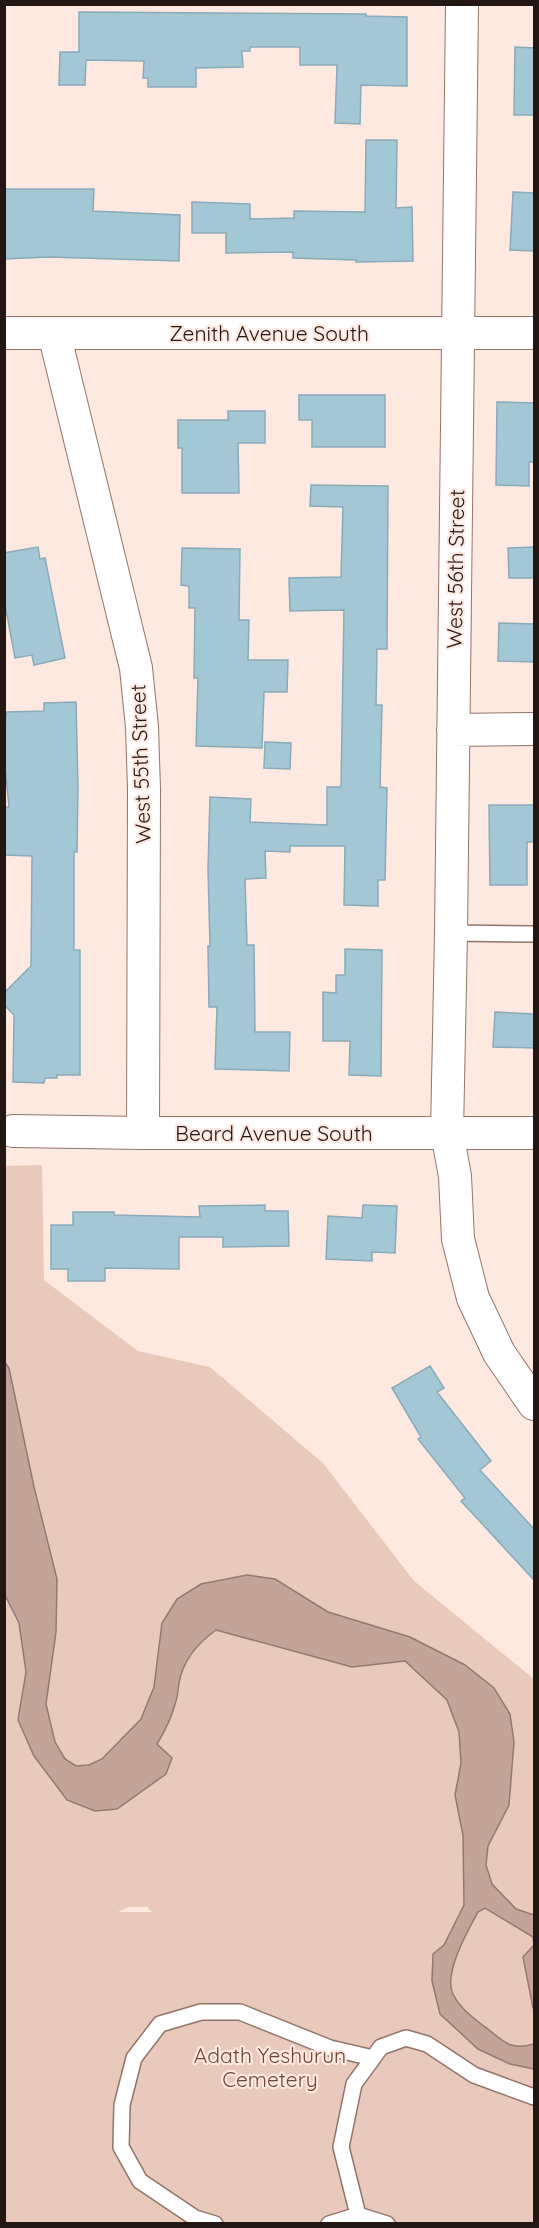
<svg xmlns="http://www.w3.org/2000/svg" width="539" height="2228" font-family="Quicksand,sans-serif">
	<style>
		.green { fill: #eac9bd; fill-rule: evenodd }
		.water { fill: #c4a498; stroke: #937a70; stroke-width: 1.5 }
		.building { fill: #a4c7d6; stroke: #89aab9; stroke-width: 1.5 }
		.lines { fill: none; stroke-linecap: round; stroke-linejoin: round }
		.lane-casing { stroke: #937468; stroke-width: 18 }
		.street-casing { stroke: #937468; stroke-width: 34 }
		.lane { stroke: #fff; stroke-width: 15 }
		.street { stroke: #fff; stroke-width: 32 }
		.labels { text-anchor: middle; dominant-baseline: central; stroke-width: 4.5; stroke-linejoin: round; paint-order: stroke }
		.street-label { font-size: 21px; fill: #221712; stroke: #fee9e1 }
		.park-label { font-size: 21px; fill: #734432; stroke: #fee9e1 }
	</style>
	<rect width="100%" height="100%" fill="#fee9e1"/>
	<!-- green -->
	<path class="green" d="M 42,1165 L 44,1280 L 138,1351 L 210,1367 L 323,1463 L 414,1581 L 534,1679 L 534,2223 L 5,2223 L 4,1624 L 7,1602 L 4,1595 L 4,1166 ZM 129,1907 L 147,1907 L 152,1912 L 118,1912 Z"/>
	<!-- water -->
	<path class="water" d="M 4,1361 L 9,1368 L 34,1487 L 57,1579 L 56,1632 L 46,1704 L 55,1742 L 65,1759 L 76,1766 L 89,1765 L 102,1759 L 141,1719 L 154,1687 L 162,1623 L 177,1599 L 201,1584 L 247,1575 L 275,1579 L 328,1612 L 410,1637 L 465,1665 L 494,1688 L 510,1714 L 514,1742 L 509,1805 L 488,1846 L 486,1865 L 492,1884 L 516,1909 L 534,1915 L 534,2009 L 533,2008 L 523,1957 L 534,1945 L 533,1937 L 485,1908 L 478,1912 C 468,1930 443,1974 453,1994 C 460,2009 477,2021 489,2030 C 506,2044 512,2050 534,2044 L 534,2069 L 510,2064 L 478,2049 L 440,2014 L 432,1981 L 433,1954 L 444,1945 L 464,1905 L 463,1835 L 455,1795 L 461,1763 L 459,1732 L 447,1700 L 405,1661 L 352,1667 L 216,1630 C 198,1643 183,1660 179,1683 C 178,1689 178,1695 176,1701 C 172,1716 165,1731 157,1744 L 172,1758 L 166,1774 L 117,1809 L 95,1811 L 67,1800 L 34,1756 L 18,1720 L 26,1672 L 19,1623 L 5,1595 Z"/>
	<!-- building -->
	<path class="building" d="M 79,12 L 366,14 L 366,16 L 407,17 L 407,86 L 361,85 L 360,124 L 335,123 L 337,65 L 300,65 L 300,47 L 250,47 L 250,51 L 242,51 L 243,67 L 196,68 L 196,87 L 148,87 L 148,78 L 143,78 L 144,61 L 86,60 L 85,85 L 59,85 L 60,52 L 79,52 Z
		M 515,47 L 534,48 L 534,115 L 514,115 Z
		M 366,140 L 397,140 L 396,208 L 412,207 L 413,261 L 356,262 L 356,260 L 293,258 L 293,252 L 226,253 L 226,233 L 192,233 L 192,202 L 250,204 L 250,219 L 294,218 L 294,211 L 365,212 Z
		M 4,189 L 94,189 L 93,211 L 180,215 L 179,261 L 49,257 L 4,259 Z
		M 513,192 L 534,193 L 534,251 L 510,250 Z
		M 299,395 L 385,395 L 385,447 L 312,447 L 312,420 L 299,420 Z
		M 497,402 L 534,403 L 534,462 L 529,462 L 529,486 L 496,485 Z
		M 228,411 L 265,411 L 265,443 L 238,443 L 239,493 L 182,493 L 182,448 L 178,448 L 178,420 L 228,420 Z
		M 311,485 L 388,486 L 387,649 L 377,649 L 376,705 L 382,705 L 380,787 L 387,788 L 385,880 L 378,880 L 378,906 L 344,905 L 345,846 L 290,846 L 290,852 L 265,851 L 266,878 L 245,879 L 247,945 L 254,945 L 255,1032 L 290,1032 L 289,1071 L 215,1069 L 217,1007 L 209,1007 L 208,946 L 210,946 L 208,869 L 210,797 L 251,799 L 250,822 L 327,825 L 327,787 L 341,787 L 344,610 L 290,611 L 289,578 L 341,577 L 343,507 L 310,506 Z
		M 38,547 L 40,559 L 45,558 L 65,658 L 34,665 L 32,655 L 15,658 L 4,599 L 4,553 Z
		M 534,547 L 534,578 L 509,578 L 508,548 Z
		M 182,548 L 240,549 L 239,620 L 249,620 L 248,660 L 288,660 L 287,692 L 264,692 L 262,748 L 196,746 L 198,678 L 194,678 L 195,608 L 189,608 L 189,586 L 181,585 Z
		M 499,623 L 534,624 L 534,662 L 498,661 Z
		M 76,702 L 78,787 L 77,852 L 74,852 L 74,950 L 80,950 L 80,1075 L 57,1075 L 57,1078 L 45,1078 L 44,1083 L 13,1082 L 14,1015 L 4,1005 L 4,993 L 31,966 L 32,856 L 4,855 L 4,807 L 9,807 L 4,756 L 6,712 L 44,711 L 44,703 Z
		M 265,742 L 291,743 L 290,769 L 264,768 Z
		M 489,805 L 534,805 L 534,842 L 527,842 L 527,885 L 490,885 Z
		M 345,949 L 382,950 L 381,1076 L 349,1075 L 350,1041 L 323,1041 L 323,992 L 336,993 L 336,975 L 345,975 Z
		M 495,1012 L 534,1014 L 534,1048 L 493,1047 Z
		M 265,1205 L 265,1211 L 288,1211 L 289,1246 L 223,1247 L 223,1237 L 179,1237 L 179,1269 L 105,1268 L 105,1281 L 68,1281 L 68,1269 L 51,1269 L 51,1225 L 73,1225 L 73,1212 L 114,1212 L 114,1215 L 200,1217 L 199,1206 Z
		M 363,1205 L 397,1206 L 395,1253 L 372,1252 L 372,1261 L 326,1259 L 328,1216 L 362,1218 Z
		M 430,1366 L 444,1388 L 437,1392 L 491,1461 L 480,1470 L 534,1529 L 534,1580 L 461,1501 L 465,1498 L 418,1439 L 421,1437 L 392,1388 Z"/>
	<g class="lines">
		<defs>
			<path id="lane" d="M 451,933 L 534,934
				M 215,2224 L 195,2218 L 140,2181 L 121,2147 L 122,2105 L 134,2058 L 160,2024 L 201,2012 L 240,2012 L 330,2048 L 373,2058
				M 329,2224 L 358,2215
				M 387,2224 L 358,2215 L 341,2147 L 354,2084 L 381,2047 L 406,2038 L 427,2044 L 474,2075 L 534,2097"/>
			<path id="street" d="M 462,4 L 451,933 L 447,1133 L 455,1176 L 458,1239 L 473,1298 L 499,1353 L 534,1404
				M 4,333 L 534,333
				M 54,333 L 136,668 L 142,727 L 144,789 L 143,1133
				M 453,730 L 534,729
				M 13,1131 L 143,1133 L 534,1133"/>
		</defs>
		<!-- lane casing -->
		<use href="#lane" class="lane-casing"/>
		<!-- street casing -->
		<use href="#street" class="street-casing"/>
		<!-- lane -->
		<use href="#lane" class="lane"/>
		<!-- street -->
		<use href="#street" class="street"/>
	</g>
	<g class="labels">
		<!-- street labels -->
		<g class="street-label">
			<text x="269" y="333">Zenith Avenue South</text>
			<text transform="translate(455 569) rotate(-89)">West 56th Street</text>
			<text transform="translate(140 764) rotate(-92)">West 55th Street</text>
			<text x="274" y="1133">Beard Avenue South</text>
		</g>
		<!-- park labels -->
		<g class="park-label">
			<text x="270" y="2055">Adath Yeshurun<tspan x="270" dy="24">Cemetery</tspan></text>
		</g>
	</g>
	<!-- border -->
	<rect width="539" height="2228" fill="none" stroke="#221712" stroke-width="12"/>
</svg>
